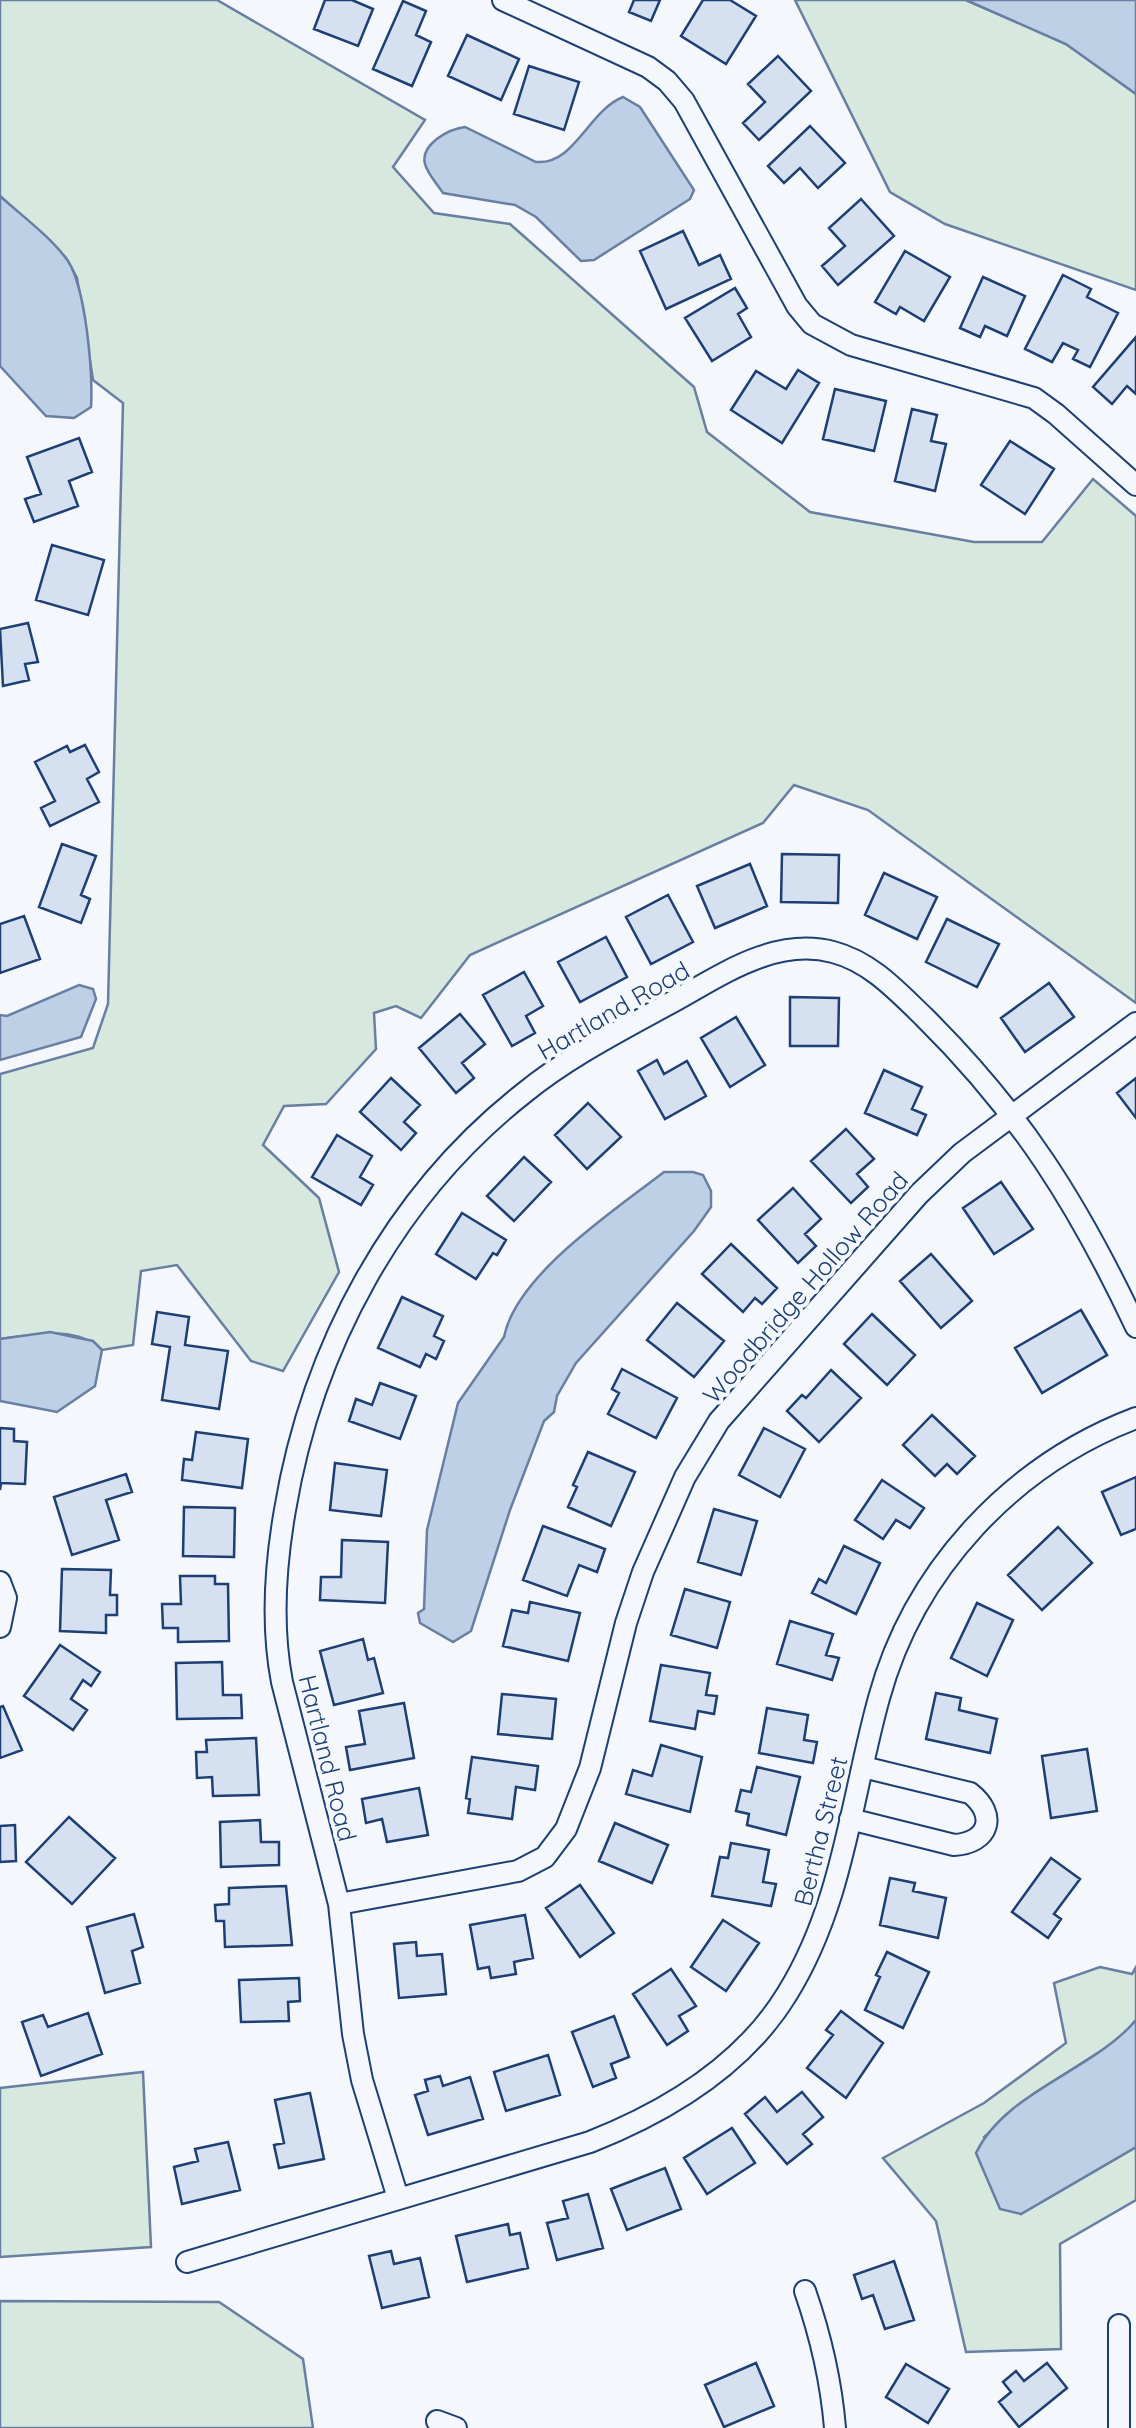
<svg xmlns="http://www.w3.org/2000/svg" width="1136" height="2428" font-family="Quicksand,sans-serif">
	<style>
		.green { fill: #d7e8df; stroke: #687fa3; stroke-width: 2.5 }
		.water { fill: #bed0e5; stroke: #687fa3; stroke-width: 2.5 }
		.building { fill: #d5e0f0; stroke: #1d3f73; stroke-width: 2.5 }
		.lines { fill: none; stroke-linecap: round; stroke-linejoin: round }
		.minor-casing { stroke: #1d3f73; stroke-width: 24 }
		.minor { stroke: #f4f7fb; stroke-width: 20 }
		.labels { text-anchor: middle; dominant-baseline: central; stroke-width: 8; stroke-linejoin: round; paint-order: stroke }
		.street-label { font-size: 25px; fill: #1d3f73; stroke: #f4f7fb }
	</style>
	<rect width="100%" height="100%" fill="#f4f7fb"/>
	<!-- green -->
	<path class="green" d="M 0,0 L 217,0 L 425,120 L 393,167 L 434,213 L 510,224 L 694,387 L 707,432 L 810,512 L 974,542 L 1042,542 L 1093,479 L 1136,516 L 1136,1003 L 868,810 L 794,785 L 763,823 L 470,955 L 421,1018 L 396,1006 L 374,1013 L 376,1049 L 326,1104 L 284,1106 L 263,1145 L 319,1198 L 339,1272 L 283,1371 L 251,1361 L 177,1265 L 141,1271 L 133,1345 L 102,1350 C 76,1325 33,1335 0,1339 L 0,1074 L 93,1048 L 108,1004 L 123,403 L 93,380 L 77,278 L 66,258 L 0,196 Z
		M 795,0 L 966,0 L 1066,44 L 1136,94 L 1136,290 L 945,224 L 890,192 Z
		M 1100,1967 L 1132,1974 L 1136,1967 L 1136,2020 L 1121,2038 L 1032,2095 L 984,2137 L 1021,2214 L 1136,2147 L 1136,2200 L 1060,2244 L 1061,2349 L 966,2352 L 936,2221 L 883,2158 L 984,2103 L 1066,2043 L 1054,1983 Z
		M 143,2072 L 151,2247 L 0,2257 L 0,2088 Z
		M 0,2301 L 219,2302 L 303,2359 L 313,2428 L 0,2428 Z"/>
	<!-- water -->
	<path class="water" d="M 966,0 L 1136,0 L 1136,94 L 1066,44 Z
		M 623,97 L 640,107 L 694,190 L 690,199 L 594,260 L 581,261 L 536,217 L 515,205 L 443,193 C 438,185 427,173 425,164 C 420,144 449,129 465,127 L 536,162 C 575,165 588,111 623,97 Z
		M 0,196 C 22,216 51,237 68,261 C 86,289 93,373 91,407 L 74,418 L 46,416 L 0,366 Z
		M 79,985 L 93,989 L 96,999 L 81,1037 L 0,1060 L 0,1015 L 7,1016 Z
		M 664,1172 L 693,1172 L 703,1175 L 711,1191 L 711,1207 L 694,1231 L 576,1363 L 557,1396 L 554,1412 L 544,1421 L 510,1510 L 471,1631 L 453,1642 L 420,1623 L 418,1613 L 424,1609 L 427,1530 L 458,1403 L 504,1337 C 516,1275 615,1210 664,1172 Z
		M 50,1332 L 93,1341 L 102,1350 L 95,1386 L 57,1412 L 0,1401 L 0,1339 Z
		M 1136,2020 L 1136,2147 L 1021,2214 L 1000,2209 L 976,2153 C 1006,2091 1093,2071 1136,2020 Z"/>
	<!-- building -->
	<path class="building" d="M 325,0 L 352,0 L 373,9 L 358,46 L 314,29 Z
		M 634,0 L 660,0 L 651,21 L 629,12 Z
		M 703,0 L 730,0 L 756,16 L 726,64 L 681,36 Z
		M 403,1 L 426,11 L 416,35 L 431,42 L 412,86 L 373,69 Z
		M 467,35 L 519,59 L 501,100 L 448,76 Z
		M 778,56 L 811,91 L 759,140 L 743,123 L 765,102 L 748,84 Z
		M 529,66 L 579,82 L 564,130 L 514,114 Z
		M 810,126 L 845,163 L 818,188 L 800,168 L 784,183 L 768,166 Z
		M 861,199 L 894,236 L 838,285 L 822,266 L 845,246 L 829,228 Z
		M 683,231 L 699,265 L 720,255 L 731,279 L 666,309 L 640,251 Z
		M 905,251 L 950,277 L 924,321 L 900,307 L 896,314 L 875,302 Z
		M 1063,275 L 1091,289 L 1087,297 L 1118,313 L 1090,367 L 1073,359 L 1078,350 L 1063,343 L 1052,362 L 1025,349 Z
		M 983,277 L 1025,296 L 1007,336 L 985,326 L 980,337 L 960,328 Z
		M 735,288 L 747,308 L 738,314 L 751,337 L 712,361 L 685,318 Z
		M 1136,337 L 1136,394 L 1127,386 L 1112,404 L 1093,387 Z
		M 798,370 L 819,383 L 782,443 L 731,410 L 756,371 L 786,389 Z
		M 835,389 L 886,401 L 874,451 L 823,439 Z
		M 912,409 L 937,415 L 931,441 L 946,444 L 935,491 L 895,481 Z
		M 79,438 L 92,472 L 69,481 L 78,506 L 34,522 L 25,499 L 41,494 L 27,457 Z
		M 1010,441 L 1054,469 L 1025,514 L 981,485 Z
		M 52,545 L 104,560 L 88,615 L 36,600 Z
		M 28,623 L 38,662 L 25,664 L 29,680 L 3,686 L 0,629 Z
		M 85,745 L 99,772 L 87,779 L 99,802 L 50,826 L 41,808 L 55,801 L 35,762 L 67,746 L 70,752 Z
		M 62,844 L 96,856 L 81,895 L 90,899 L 81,923 L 39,907 Z
		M 782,854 L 839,855 L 838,903 L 781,902 Z
		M 750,864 L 767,906 L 715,928 L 697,886 Z
		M 884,873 L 937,897 L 917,939 L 865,915 Z
		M 668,895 L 693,942 L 651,964 L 626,917 Z
		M 24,916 L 40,959 L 0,973 L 0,924 Z
		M 947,919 L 999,944 L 977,987 L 926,962 Z
		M 606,937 L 627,977 L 580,1002 L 558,962 Z
		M 524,972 L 543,1006 L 526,1016 L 535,1033 L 512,1046 L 483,995 Z
		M 1049,983 L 1074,1017 L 1025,1052 L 1001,1018 Z
		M 790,997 L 839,998 L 838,1046 L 790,1046 Z
		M 460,1014 L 485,1044 L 462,1063 L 474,1078 L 456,1093 L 419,1048 Z
		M 736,1017 L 765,1065 L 730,1087 L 701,1038 Z
		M 657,1060 L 664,1074 L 687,1061 L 706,1096 L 665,1119 L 638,1071 Z
		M 884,1070 L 922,1087 L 912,1109 L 926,1115 L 917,1135 L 865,1113 Z
		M 391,1078 L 420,1105 L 404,1122 L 416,1133 L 401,1150 L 360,1112 Z
		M 1136,1078 L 1136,1118 L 1117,1093 Z
		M 588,1103 L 621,1137 L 587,1169 L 555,1135 Z
		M 846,1129 L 874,1159 L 857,1174 L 868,1187 L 851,1203 L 811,1161 Z
		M 337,1135 L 372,1156 L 360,1177 L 373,1185 L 361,1205 L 312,1177 Z
		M 524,1157 L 551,1182 L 514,1221 L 487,1196 Z
		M 1001,1182 L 1033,1229 L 994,1254 L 963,1208 Z
		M 793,1188 L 821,1219 L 805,1234 L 816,1246 L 798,1263 L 758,1220 Z
		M 462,1213 L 506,1240 L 497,1255 L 493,1253 L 476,1279 L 436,1254 Z
		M 731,1244 L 777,1288 L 762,1304 L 755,1298 L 743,1312 L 702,1274 Z
		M 931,1254 L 972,1301 L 941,1328 L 900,1281 Z
		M 402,1297 L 443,1316 L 434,1336 L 444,1341 L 436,1359 L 426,1354 L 420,1367 L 378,1348 Z
		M 677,1303 L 724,1341 L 694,1377 L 647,1340 Z
		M 1081,1310 L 1107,1355 L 1042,1393 L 1015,1348 Z
		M 157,1312 L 189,1317 L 185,1345 L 228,1351 L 219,1409 L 162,1400 L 170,1347 L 152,1344 Z
		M 872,1314 L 915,1355 L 887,1385 L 844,1344 Z
		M 622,1369 L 677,1398 L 656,1438 L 608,1414 L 619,1393 L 612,1389 Z
		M 831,1370 L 861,1398 L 819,1442 L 787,1411 L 802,1395 L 806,1398 Z
		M 380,1383 L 416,1396 L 400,1439 L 349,1421 L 356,1399 L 372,1405 Z
		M 932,1415 L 975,1456 L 957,1474 L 947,1464 L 935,1476 L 903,1445 Z
		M 0,1428 L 14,1429 L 14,1441 L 27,1442 L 25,1484 L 1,1483 L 0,1490 Z
		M 764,1428 L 805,1449 L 780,1497 L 739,1475 Z
		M 196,1432 L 248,1439 L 242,1488 L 182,1480 L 184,1459 L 192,1460 Z
		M 588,1452 L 635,1472 L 611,1526 L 568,1507 L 577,1487 L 573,1485 Z
		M 335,1463 L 387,1470 L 381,1516 L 330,1510 Z
		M 126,1474 L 132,1492 L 106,1500 L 119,1540 L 72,1555 L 54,1497 Z
		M 1136,1477 L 1136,1529 L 1121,1535 L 1102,1492 Z
		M 882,1480 L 924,1508 L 910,1528 L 896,1520 L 883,1539 L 855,1520 Z
		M 184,1507 L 235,1508 L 234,1557 L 183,1556 Z
		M 714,1509 L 757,1521 L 741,1575 L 698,1562 Z
		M 543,1526 L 605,1549 L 597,1572 L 579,1565 L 567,1596 L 523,1580 Z
		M 1058,1527 L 1092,1563 L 1042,1610 L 1008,1575 Z
		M 342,1540 L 388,1542 L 385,1603 L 320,1600 L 321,1577 L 341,1577 Z
		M 844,1546 L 880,1563 L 856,1614 L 812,1593 L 819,1579 L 826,1583 Z
		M 62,1569 L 111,1570 L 110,1595 L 117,1595 L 117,1615 L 106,1615 L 106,1633 L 60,1631 Z
		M 180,1576 L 215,1576 L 215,1584 L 228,1584 L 229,1641 L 178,1642 L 178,1628 L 163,1628 L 162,1604 L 181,1604 Z
		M 685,1589 L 730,1602 L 717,1648 L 671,1635 Z
		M 530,1602 L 580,1613 L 568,1661 L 503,1646 L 512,1610 L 528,1613 Z
		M 977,1603 L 1013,1620 L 987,1676 L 951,1658 Z
		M 790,1621 L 833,1634 L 826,1655 L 839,1658 L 832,1680 L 777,1664 Z
		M 363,1639 L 368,1660 L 374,1658 L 383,1693 L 334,1705 L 320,1651 Z
		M 60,1645 L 100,1672 L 91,1686 L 83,1680 L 71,1699 L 87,1710 L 73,1730 L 24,1696 Z
		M 222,1662 L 223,1695 L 241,1695 L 242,1718 L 177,1719 L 176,1663 Z
		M 661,1665 L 710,1673 L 706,1695 L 717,1696 L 714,1714 L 698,1711 L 695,1729 L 650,1721 Z
		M 936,1693 L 961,1698 L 959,1710 L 997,1719 L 990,1753 L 926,1739 Z
		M 502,1694 L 556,1699 L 552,1739 L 498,1734 Z
		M 404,1703 L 414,1758 L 350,1770 L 346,1747 L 365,1744 L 359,1711 Z
		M 3,1706 L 22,1750 L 0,1758 L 0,1707 Z
		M 767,1708 L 808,1715 L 804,1740 L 817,1742 L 813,1763 L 759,1753 Z
		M 256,1738 L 259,1795 L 213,1796 L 212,1777 L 197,1778 L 196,1752 L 207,1752 L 206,1740 Z
		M 661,1745 L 702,1757 L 690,1812 L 626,1794 L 633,1770 L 652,1776 Z
		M 1087,1749 L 1097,1811 L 1051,1818 L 1042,1756 Z
		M 472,1757 L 538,1766 L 535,1790 L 516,1787 L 512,1819 L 468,1813 L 470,1799 L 466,1798 Z
		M 757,1767 L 800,1777 L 786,1835 L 747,1825 L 749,1814 L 736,1811 L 741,1790 L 751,1792 Z
		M 419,1788 L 428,1835 L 387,1842 L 382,1819 L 366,1823 L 362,1799 Z
		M 69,1817 L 115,1858 L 72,1904 L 26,1862 Z
		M 260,1820 L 261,1842 L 279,1842 L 279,1865 L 221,1867 L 220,1822 Z
		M 615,1823 L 668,1845 L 652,1883 L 599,1861 Z
		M 15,1825 L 16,1861 L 0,1862 L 0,1826 Z
		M 731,1843 L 769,1850 L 763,1882 L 776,1884 L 771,1906 L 712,1896 L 720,1857 L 728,1858 Z
		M 1051,1858 L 1080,1879 L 1054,1914 L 1061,1919 L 1048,1938 L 1012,1912 Z
		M 890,1878 L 915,1883 L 913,1891 L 946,1898 L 938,1938 L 880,1925 Z
		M 580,1885 L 614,1933 L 580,1957 L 546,1908 Z
		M 286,1886 L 292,1945 L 225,1947 L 224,1921 L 216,1921 L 215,1905 L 229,1904 L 229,1888 Z
		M 134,1914 L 143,1947 L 132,1951 L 140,1983 L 105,1993 L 87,1927 Z
		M 525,1915 L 533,1958 L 514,1962 L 516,1974 L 491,1978 L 489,1967 L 478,1969 L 470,1925 Z
		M 723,1920 L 759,1943 L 726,1991 L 691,1967 Z
		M 416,1942 L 417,1956 L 442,1954 L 446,1994 L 399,1998 L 394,1944 Z
		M 887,1952 L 929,1972 L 903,2028 L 865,2010 L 880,1977 L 876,1975 Z
		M 671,1969 L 696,2006 L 679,2016 L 688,2031 L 667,2045 L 633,1994 Z
		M 299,1978 L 300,2001 L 288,2002 L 289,2021 L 241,2022 L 239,1980 Z
		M 841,2011 L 883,2043 L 846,2098 L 807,2068 L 833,2035 L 826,2030 Z
		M 88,2013 L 102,2054 L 41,2076 L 22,2022 L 43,2015 L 48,2027 Z
		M 614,2016 L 629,2057 L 611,2064 L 616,2078 L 593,2087 L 572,2032 Z
		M 548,2055 L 560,2095 L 506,2111 L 494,2072 Z
		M 440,2076 L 443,2086 L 470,2077 L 483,2119 L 428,2135 L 415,2095 L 428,2091 L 425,2080 Z
		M 802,2092 L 823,2117 L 803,2134 L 812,2144 L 787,2164 L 745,2114 L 765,2097 L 777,2112 Z
		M 310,2093 L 324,2159 L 279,2168 L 274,2145 L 284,2143 L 275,2100 Z
		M 732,2128 L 755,2163 L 707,2194 L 684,2158 Z
		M 228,2142 L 240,2190 L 182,2204 L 174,2167 L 198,2161 L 195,2149 Z
		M 665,2168 L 681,2209 L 627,2230 L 611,2189 Z
		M 588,2194 L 603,2248 L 557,2260 L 547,2223 L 568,2218 L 563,2201 Z
		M 508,2224 L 510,2235 L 520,2233 L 528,2268 L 467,2282 L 456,2236 Z
		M 391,2251 L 394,2264 L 420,2258 L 429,2297 L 382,2308 L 369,2256 Z
		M 894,2261 L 914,2320 L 885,2329 L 873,2295 L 862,2299 L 854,2275 Z
		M 756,2363 L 774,2406 L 724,2427 L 705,2385 Z
		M 1047,2363 L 1067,2388 L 1019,2427 L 999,2402 L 1011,2392 L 1003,2382 L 1016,2371 L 1024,2381 Z
		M 906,2364 L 949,2389 L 928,2423 L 886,2397 Z"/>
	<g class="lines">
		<defs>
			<path id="minor" d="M 503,0 L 648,67 L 667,81 L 684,101 L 797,306 L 812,324 L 851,345 L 1034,398 L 1056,414 L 1136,485
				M 0,1582 L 6,1598 L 0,1627
				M 850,1819 L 954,1845 C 989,1843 998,1815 970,1793 L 863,1767
				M 339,1904 L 518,1871 L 545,1857 L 566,1829 L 590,1768 L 626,1623 L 643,1572 L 685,1477 L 719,1421 L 919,1194 L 962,1153 L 1136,1023
				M 398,2198 L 362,2080 L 353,2034 L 339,1904 L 282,1682 C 271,1625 275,1567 285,1510 C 312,1348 394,1195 524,1093 C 567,1058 616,1033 665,1006 C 716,979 772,936 833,952 C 871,962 897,991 924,1017 C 1021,1113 1078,1204 1136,1327
				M 187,2262 L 590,2142 C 666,2112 743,2066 787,1994 C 843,1904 851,1799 879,1698 C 914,1570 1012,1465 1136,1418
				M 805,2291 C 821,2337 831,2380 835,2428
				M 437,2421 L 456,2428
				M 1119,2428 L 1119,2325"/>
		</defs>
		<!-- minor casing -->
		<use href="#minor" class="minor-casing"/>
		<!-- minor -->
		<use href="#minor" class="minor"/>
	</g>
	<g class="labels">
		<!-- street labels -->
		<g class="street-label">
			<text transform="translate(613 1010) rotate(-30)">Hartland Road</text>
			<text transform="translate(805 1287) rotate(-49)">Woodbridge Hollow Road</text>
			<text transform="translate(328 1758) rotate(76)">Hartland Road</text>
			<text transform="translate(820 1831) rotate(-76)">Bertha Street</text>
		</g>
	</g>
</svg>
